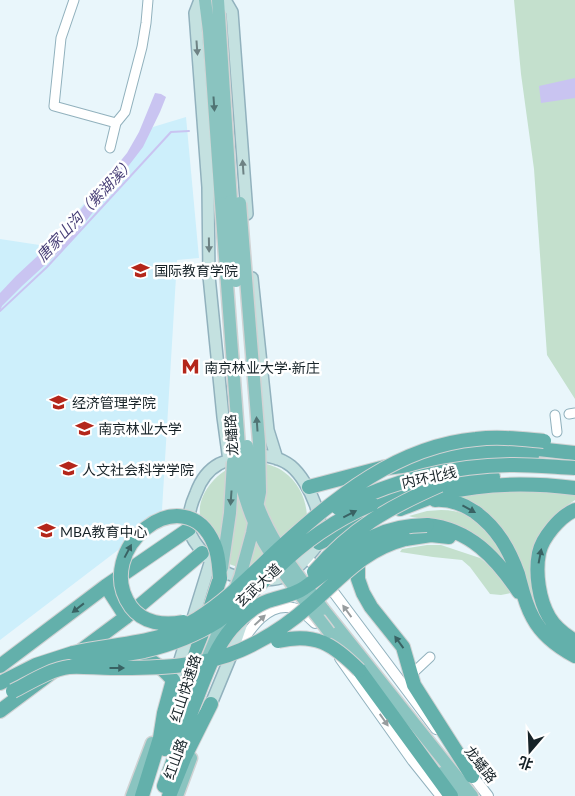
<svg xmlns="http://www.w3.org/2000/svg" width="575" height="796" font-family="Lato,'Noto Sans SC',sans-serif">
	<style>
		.built { fill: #cdeffb }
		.green { fill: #c4e0cd }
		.water { fill: #c9c4f1 }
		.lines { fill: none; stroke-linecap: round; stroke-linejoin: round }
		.stream { stroke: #c9c4f1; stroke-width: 2 }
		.minor-casing { stroke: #91b1bd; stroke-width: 11 }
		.tertiary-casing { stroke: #91b1bd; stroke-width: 12 }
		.secondary-casing { stroke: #91b1bd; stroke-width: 14 }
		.primary-casing { stroke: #d1d3d4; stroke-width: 15 }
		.trunk-casing { stroke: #d1d3d4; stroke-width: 16 }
		.minor { stroke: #fff; stroke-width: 9 }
		.tertiary { stroke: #fff; stroke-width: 10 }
		.secondary { stroke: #c4e1e0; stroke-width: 11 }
		.primary { stroke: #8ac4c0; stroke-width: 12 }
		.trunk { stroke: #63b0ab; stroke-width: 14 }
		.primary-bridge-casing { stroke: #d1d3d4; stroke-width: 15; stroke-linecap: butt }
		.trunk-bridge-casing { stroke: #d1d3d4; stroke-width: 16; stroke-linecap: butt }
		.primary-bridge { stroke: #8ac4c0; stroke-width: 12 }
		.trunk-bridge { stroke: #63b0ab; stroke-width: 14 }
		.oneway { fill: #6e8284 }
		.oneway2 { fill: #507474 }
		.oneway3 { fill: #396263 }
		.oneway4 { fill: #979c9e }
		.labels { text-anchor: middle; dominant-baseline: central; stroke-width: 5; stroke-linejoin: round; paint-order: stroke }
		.poi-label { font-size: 14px; fill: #172328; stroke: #fff; text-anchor: start }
		.street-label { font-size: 14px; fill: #172328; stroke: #fff }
		.water-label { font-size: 15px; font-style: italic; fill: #483f77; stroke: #fff }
	</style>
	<rect width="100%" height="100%" fill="#e9f6fb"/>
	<!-- built -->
	<path class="built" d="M 186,117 L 199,258 L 177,260 L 162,510 L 122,547 L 0,640 L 0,239 L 46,246 L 153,127 Z"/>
	<!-- green -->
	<path class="green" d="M 514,0 L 575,0 L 575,399 L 547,355 L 534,169 L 521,74 Z
		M 263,463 C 270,465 278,467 284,472 C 311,491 316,535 289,556 C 284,560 274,561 267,563 C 249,568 245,571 227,563 C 221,553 201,524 200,516 C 197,494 217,472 236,465 C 244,463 255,464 263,463 Z
		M 505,491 L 575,493 L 575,500 L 559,511 L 547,524 L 537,605 L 528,589 L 525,575 L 461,498 L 466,495 Z
		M 441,510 C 482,510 495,540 512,571 C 489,544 471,529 435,520 C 427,518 417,519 409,516 L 427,511 Z
		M 427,545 L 441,545 L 480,558 L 491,567 L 511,593 L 501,595 L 490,594 L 470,567 L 462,560 L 433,557 L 400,552 L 402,549 Z"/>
	<!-- water -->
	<path class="water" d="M 575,78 L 575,98 L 541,103 L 539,86 Z
		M 155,93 L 161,94 L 166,97 L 160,112 L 143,147 L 70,242 L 22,286 L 2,306 L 0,311 L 0,293 L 16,276 L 59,236 L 127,153 L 139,132 Z"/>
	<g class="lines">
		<!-- stream -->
		<path class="stream" d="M 0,311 L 47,267 L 171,132 L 189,131"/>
		<defs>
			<path id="minor" d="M 74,0 L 61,38 L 54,106 L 116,123
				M 110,148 L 116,123 L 125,112 L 142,47 L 146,23 L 148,0
				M 569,414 L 575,413
				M 555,415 L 557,432
				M 414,672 L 430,657"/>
			<path id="tertiary" d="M 308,558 L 436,729
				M 234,653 C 247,634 265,601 293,608 C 302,610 309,617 315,623
				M 340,658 L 413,761 L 441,796
				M 468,770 L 488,796"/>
			<path id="secondary" d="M 200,0 L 195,13 L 208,187 L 209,276 L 223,417 L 229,461
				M 225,0 L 232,12 L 247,214
				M 252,278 L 268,430 L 277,459
				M 252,454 C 266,455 280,457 291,466 C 309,481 330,527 315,548 C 307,558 297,570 285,576 C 273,583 241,579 229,574 C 215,568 193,544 189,530 C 187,517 191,504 196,493 C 200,482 208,470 219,464 C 229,459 241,457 252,454 Z
				M 176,673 L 211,560
				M 211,704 L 230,658 L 244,617"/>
			<path id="primary" d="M 205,0 L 209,31 L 221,203
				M 218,0 L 231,201
				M 323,609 L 472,796
				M 329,632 L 348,655
				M 442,773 L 460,796
				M 132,796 L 152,743
				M 177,796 L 191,758"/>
			<path id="trunk" d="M 423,457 L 465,447 L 492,444 L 575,453
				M 387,468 L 467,457 L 532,456
				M 309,487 L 385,467
				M 435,500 C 449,499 463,504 475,512 C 497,528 509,549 518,574 C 522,589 525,604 533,618 C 542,635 558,647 575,656
				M 372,504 C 411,491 451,479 493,477
				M 400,509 C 415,504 429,497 444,493 C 486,483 533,483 575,488
				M 575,510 C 560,516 542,538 539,553 C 535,573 539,600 549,617 C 555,627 565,635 575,641
				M 427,525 C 470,529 496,558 519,592
				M 405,539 L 431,535 L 449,537
				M 319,543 L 366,521
				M 358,555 L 358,579 L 363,593 L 371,607 L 403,647 L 414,685 L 472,776
				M 106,586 L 126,617
				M 126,654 C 146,655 160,665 173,680 L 164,713 L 160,738 L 142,796
				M 0,666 L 106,586 L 189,529
				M 359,670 L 451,796
				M 0,683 L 36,665 L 73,653
				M 0,711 L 126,617 L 202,553
				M 165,749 L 220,578
				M 164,786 L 193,707
				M 169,796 L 185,756 L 211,704"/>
		</defs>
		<!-- minor casing -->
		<use href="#minor" class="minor-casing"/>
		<!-- tertiary casing -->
		<use href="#tertiary" class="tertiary-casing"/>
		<!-- secondary casing -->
		<use href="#secondary" class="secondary-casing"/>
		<!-- primary casing -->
		<use href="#primary" class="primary-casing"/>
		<!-- trunk casing -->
		<use href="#trunk" class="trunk-casing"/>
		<!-- minor -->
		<use href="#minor" class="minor"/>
		<!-- tertiary -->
		<use href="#tertiary" class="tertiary"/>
		<!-- secondary -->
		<use href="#secondary" class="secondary"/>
		<!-- primary -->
		<use href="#primary" class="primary"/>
		<!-- trunk -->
		<use href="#trunk" class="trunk"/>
		<defs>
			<path id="primary-bridge" d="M 231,201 L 236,281
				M 221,203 L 242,487 C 248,509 256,531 269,551 C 286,579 309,605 329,632
				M 247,446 C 248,461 249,477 253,491 C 266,537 296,572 323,609
				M 222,568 L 230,513 L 233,462
				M 234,592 L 240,577 L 252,533 L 260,492 L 259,442 L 240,203
				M 208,657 L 226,613"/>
			<path id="trunk-bridge" d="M 338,508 C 392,481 453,465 514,465 C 534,465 555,467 575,468
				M 314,572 C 352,528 388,508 440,485
				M 183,622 C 164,626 143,623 131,607 C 90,549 185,475 214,544 C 219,555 219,567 220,578
				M 278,641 C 315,632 333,644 359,670
				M 73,653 C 101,646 131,645 159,637 C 172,633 185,626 197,619 C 228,600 254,572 280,548 C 335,497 399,446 476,439 C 499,436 521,439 544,441
				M 80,663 C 102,657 123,655 144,651 C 169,645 196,635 218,621 C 239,607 256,587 275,570 C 305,541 333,521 372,504
				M 13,691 C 29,683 51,669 69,667 C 82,666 97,668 111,668 C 154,668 201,668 241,650 C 266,639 290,623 310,605 C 342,577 363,550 405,539
				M 193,707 C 204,681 213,650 232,628 C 242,617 254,606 268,601 C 280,597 294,595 304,588 C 351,557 363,526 427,525"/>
		</defs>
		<!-- primary-bridge casing -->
		<use href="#primary-bridge" class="primary-bridge-casing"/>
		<!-- trunk-bridge casing -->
		<use href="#trunk-bridge" class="trunk-bridge-casing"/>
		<!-- primary-bridge -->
		<use href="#primary-bridge" class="primary-bridge"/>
		<!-- trunk-bridge -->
		<use href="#trunk-bridge" class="trunk-bridge"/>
	</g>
	<!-- one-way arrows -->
	<defs><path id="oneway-solid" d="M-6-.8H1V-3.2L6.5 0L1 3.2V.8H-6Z" transform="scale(1.25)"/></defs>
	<g class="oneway">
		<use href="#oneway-solid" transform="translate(197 48) rotate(86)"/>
		<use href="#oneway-solid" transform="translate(243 167) rotate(-94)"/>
		<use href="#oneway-solid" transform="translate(209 245) rotate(89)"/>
	</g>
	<g class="oneway2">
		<use href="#oneway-solid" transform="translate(214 104) rotate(86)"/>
		<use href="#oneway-solid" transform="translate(257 424) rotate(-94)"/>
		<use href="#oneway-solid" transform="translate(231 498) rotate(94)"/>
	</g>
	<g class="oneway3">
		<use href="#oneway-solid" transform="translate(469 509) rotate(29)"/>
		<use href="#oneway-solid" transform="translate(350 514) rotate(-27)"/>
		<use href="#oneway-solid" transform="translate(128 551) rotate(-62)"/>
		<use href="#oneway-solid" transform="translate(540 556) rotate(-79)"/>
		<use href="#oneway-solid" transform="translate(78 608) rotate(142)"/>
		<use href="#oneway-solid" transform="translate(399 642) rotate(-126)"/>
		<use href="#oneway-solid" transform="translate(117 668)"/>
	</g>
	<g class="oneway4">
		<use href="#oneway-solid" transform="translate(347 611) rotate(-126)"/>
		<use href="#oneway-solid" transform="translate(260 620) rotate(-43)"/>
		<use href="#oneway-solid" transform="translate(384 720) rotate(55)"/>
	</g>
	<!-- icons -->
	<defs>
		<symbol id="university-bare" viewBox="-9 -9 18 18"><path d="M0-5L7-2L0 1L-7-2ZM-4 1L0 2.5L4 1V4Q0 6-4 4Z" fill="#b4261a" stroke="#fff" stroke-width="2.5" paint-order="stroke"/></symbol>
		<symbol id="metro-bare" viewBox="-9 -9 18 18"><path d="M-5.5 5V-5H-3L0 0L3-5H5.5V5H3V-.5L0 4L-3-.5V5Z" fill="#b4261a" stroke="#fff" stroke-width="2.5" paint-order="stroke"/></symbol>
	</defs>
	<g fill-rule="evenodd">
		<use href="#university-bare" x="128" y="258" width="25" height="25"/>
		<use href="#metro-bare" x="178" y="354" width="25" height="25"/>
		<use href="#university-bare" x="46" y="390" width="25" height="25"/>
		<use href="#university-bare" x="72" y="416" width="25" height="25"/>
		<use href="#university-bare" x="56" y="456" width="25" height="25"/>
		<use href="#university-bare" x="34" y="518" width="25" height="25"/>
	</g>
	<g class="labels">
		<!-- poi labels -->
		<g class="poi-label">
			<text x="154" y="270">国际教育学院</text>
			<text x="204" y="367">南京林业大学·新庄</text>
			<text x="72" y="402">经济管理学院</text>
			<text x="98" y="428">南京林业大学</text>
			<text x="82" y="469">人文社会科学学院</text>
			<text x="60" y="531">MBA教育中心</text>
		</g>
		<!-- street labels -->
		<g class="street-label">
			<text transform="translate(231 435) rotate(-94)">龙蟠路</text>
			<text transform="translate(429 477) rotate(-12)">内环北线</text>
			<text transform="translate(258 585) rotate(-43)">玄武大道</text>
			<text transform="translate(185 688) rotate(-72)">红山快速路</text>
			<text transform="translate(175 759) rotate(-70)">红山路</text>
			<text transform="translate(481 764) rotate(52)">龙蟠路</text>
		</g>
		<!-- water labels -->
		<g class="water-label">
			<text transform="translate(85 209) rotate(-47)">唐家山沟（紫湖溪）</text>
		</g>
	</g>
	<!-- north arrow -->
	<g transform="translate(530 751) rotate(199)" stroke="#ffffff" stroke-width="4" paint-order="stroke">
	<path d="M0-4L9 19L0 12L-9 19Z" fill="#172328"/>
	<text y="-8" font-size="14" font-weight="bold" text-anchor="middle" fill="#172328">北</text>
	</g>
</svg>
